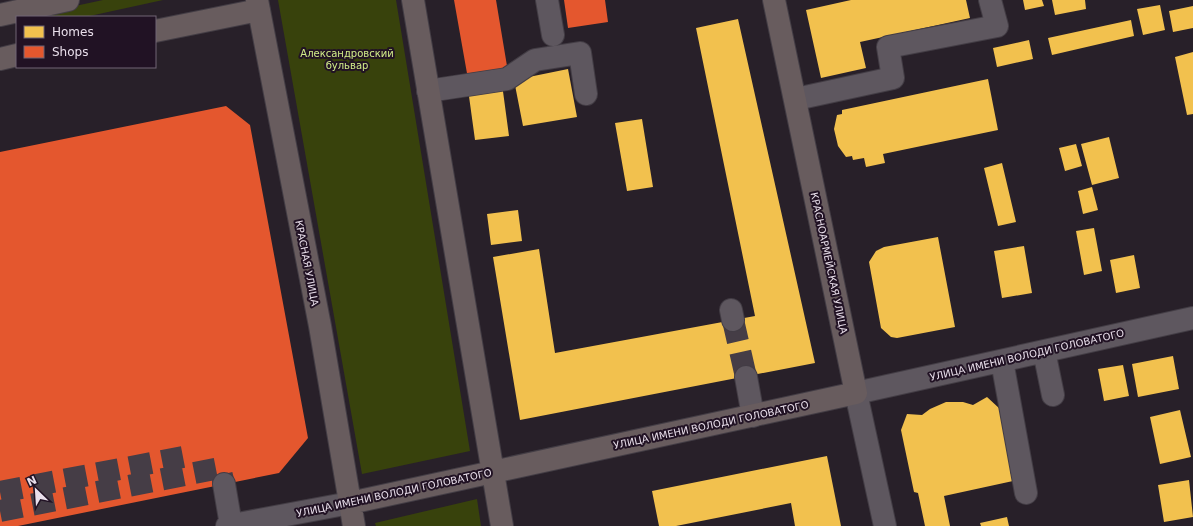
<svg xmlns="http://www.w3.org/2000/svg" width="1193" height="526" font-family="'DejaVu Sans',sans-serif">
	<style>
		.green { fill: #38420c }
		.homes { fill: #f2c14e }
		.shops { fill: #e4572e }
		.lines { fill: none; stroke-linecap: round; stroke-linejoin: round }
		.minor-tunnel { stroke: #453d46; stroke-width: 22; stroke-dasharray: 22 11; stroke-linecap: butt }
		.minor-casing { stroke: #433d45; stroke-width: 24 }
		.major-casing { stroke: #433d45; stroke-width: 24 }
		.minor { stroke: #5e575f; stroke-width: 22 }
		.major { stroke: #685c5e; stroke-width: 22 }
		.labels { text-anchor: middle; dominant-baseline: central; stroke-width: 4; stroke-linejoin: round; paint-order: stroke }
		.park-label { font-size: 10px; fill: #d1ec88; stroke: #211224 }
		.street-label { font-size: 10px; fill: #e9dfeb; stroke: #211224 }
	</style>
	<rect width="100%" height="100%" fill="#282029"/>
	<!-- green -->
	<path class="green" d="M 103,0 L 163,0 L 85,17 L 24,17 Z
		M 278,0 L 396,0 L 470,451 L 362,474 Z
		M 477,499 L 481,526 L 376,526 L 375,523 Z"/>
	<!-- homes -->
	<path class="homes" d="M 851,0 L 966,0 L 970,18 L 860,42 L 866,68 L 821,78 L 806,10 Z
		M 1023,0 L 1042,0 L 1044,6 L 1025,10 Z
		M 1052,0 L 1085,0 L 1086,9 L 1055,15 Z
		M 1160,5 L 1165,30 L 1143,35 L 1137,9 Z
		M 1193,6 L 1193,28 L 1173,32 L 1169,11 Z
		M 738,19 L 815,363 L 520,420 L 493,257 L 539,249 L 555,353 L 755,316 L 696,28 Z
		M 1131,20 L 1134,36 L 1052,55 L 1048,38 Z
		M 1029,40 L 1033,59 L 997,67 L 993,48 Z
		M 1193,52 L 1193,114 L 1187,115 L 1175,57 Z
		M 568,69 L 577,117 L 523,126 L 514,80 Z
		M 988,79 L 998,130 L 883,154 L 885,163 L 866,167 L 864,158 L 853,160 L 852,156 L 846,157 L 838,146 L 834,129 L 837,115 L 842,114 L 842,110 Z
		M 502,84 L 509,136 L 475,140 L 468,89 Z
		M 642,119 L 653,187 L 627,191 L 615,123 Z
		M 1109,137 L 1119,178 L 1092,185 L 1081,144 Z
		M 1076,144 L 1082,166 L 1065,171 L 1059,148 Z
		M 1002,163 L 1016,222 L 998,226 L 984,168 Z
		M 1092,187 L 1098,210 L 1083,214 L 1078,191 Z
		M 518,210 L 522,241 L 491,245 L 487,214 Z
		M 1094,228 L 1102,271 L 1084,275 L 1076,231 Z
		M 938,237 L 955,327 L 897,338 L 891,337 L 881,328 L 869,262 L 876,251 L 884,247 Z
		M 1024,246 L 1032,293 L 1002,298 L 994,251 Z
		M 1134,255 L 1140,288 L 1116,293 L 1110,260 Z
		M 1173,356 L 1179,389 L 1138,397 L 1132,364 Z
		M 1123,365 L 1129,396 L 1104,401 L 1098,369 Z
		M 987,397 L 1000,409 L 1014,471 L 1010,471 L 1013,481 L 944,496 L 950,526 L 925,526 L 918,493 L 914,492 L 901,430 L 907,414 L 922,415 L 930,409 L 946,402 L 963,402 L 973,405 Z
		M 1180,410 L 1191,457 L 1160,464 L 1150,417 Z
		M 827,456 L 841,526 L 795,526 L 791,503 L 676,526 L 659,526 L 652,491 Z
		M 1189,480 L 1193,517 L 1164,522 L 1158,485 Z
		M 1007,517 L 1009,526 L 981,526 L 980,523 Z"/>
	<!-- shops -->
	<path class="shops" d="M 454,0 L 496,0 L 508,72 L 468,79 Z
		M 564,0 L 605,0 L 608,22 L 568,28 Z
		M 226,106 L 250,125 L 308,438 L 279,473 L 18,526 L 0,526 L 0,152 Z"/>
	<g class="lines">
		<!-- minor-tunnel -->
		<path class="minor-tunnel" d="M 733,320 L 746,377
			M 0,492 L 183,457
			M 0,511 L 220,468 L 224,484"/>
		<defs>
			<path id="minor" d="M 547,0 L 553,35
				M 428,91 L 507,79 L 535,60 L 580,53 L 586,94
				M 796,99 L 893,78 L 888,47 L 997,26 L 990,0
				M 731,310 L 733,320
				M 1044,351 L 1053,395
				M 1002,361 L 1026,493
				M 746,377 L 753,416
				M 224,484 L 231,525
				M 227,526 L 350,503
				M 885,526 L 856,393 L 1193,318"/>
			<path id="major" d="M 257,0 L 320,326 L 354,526
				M 413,0 L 502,526
				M 0,15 L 68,0
				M 155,31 L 259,10
				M 0,59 L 17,55
				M 350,503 L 856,393 L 774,0"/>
		</defs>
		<!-- minor casing -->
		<use href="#minor" class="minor-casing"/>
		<!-- major casing -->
		<use href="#major" class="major-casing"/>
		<!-- minor -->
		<use href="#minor" class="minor"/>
		<!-- major -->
		<use href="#major" class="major"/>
	</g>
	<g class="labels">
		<!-- park labels -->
		<g class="park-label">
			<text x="347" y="53">Александровский<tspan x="347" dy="12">бульвар</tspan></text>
		</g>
		<!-- street labels -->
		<g class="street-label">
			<text transform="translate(307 263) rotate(79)">КРАСНАЯ УЛИЦА</text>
			<text transform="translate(829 263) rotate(78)">КРАСНОАРМЕЙСКАЯ УЛИЦА</text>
			<text transform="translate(1027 355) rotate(-13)">УЛИЦА ИМЕНИ ВОЛОДИ ГОЛОВАТОГО</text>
			<text transform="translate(711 425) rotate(-12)">УЛИЦА ИМЕНИ ВОЛОДИ ГОЛОВАТОГО</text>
			<text transform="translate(394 493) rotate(-12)">УЛИЦА ИМЕНИ ВОЛОДИ ГОЛОВАТОГО</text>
		</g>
	</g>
	<!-- legend -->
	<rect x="16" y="16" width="140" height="52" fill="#211224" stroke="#716474"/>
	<rect x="24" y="26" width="20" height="12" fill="#f2c14e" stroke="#716474"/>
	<text x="52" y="36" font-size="12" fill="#e9dfeb">Homes</text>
	<rect x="24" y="46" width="20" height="12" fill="#e4572e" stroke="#716474"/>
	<text x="52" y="56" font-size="12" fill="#e9dfeb">Shops</text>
	<!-- north arrow -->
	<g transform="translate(36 490) rotate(335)" stroke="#211224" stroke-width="3" paint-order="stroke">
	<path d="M0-3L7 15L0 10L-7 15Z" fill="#e9dfeb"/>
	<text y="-6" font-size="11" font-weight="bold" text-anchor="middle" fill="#e9dfeb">N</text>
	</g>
</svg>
